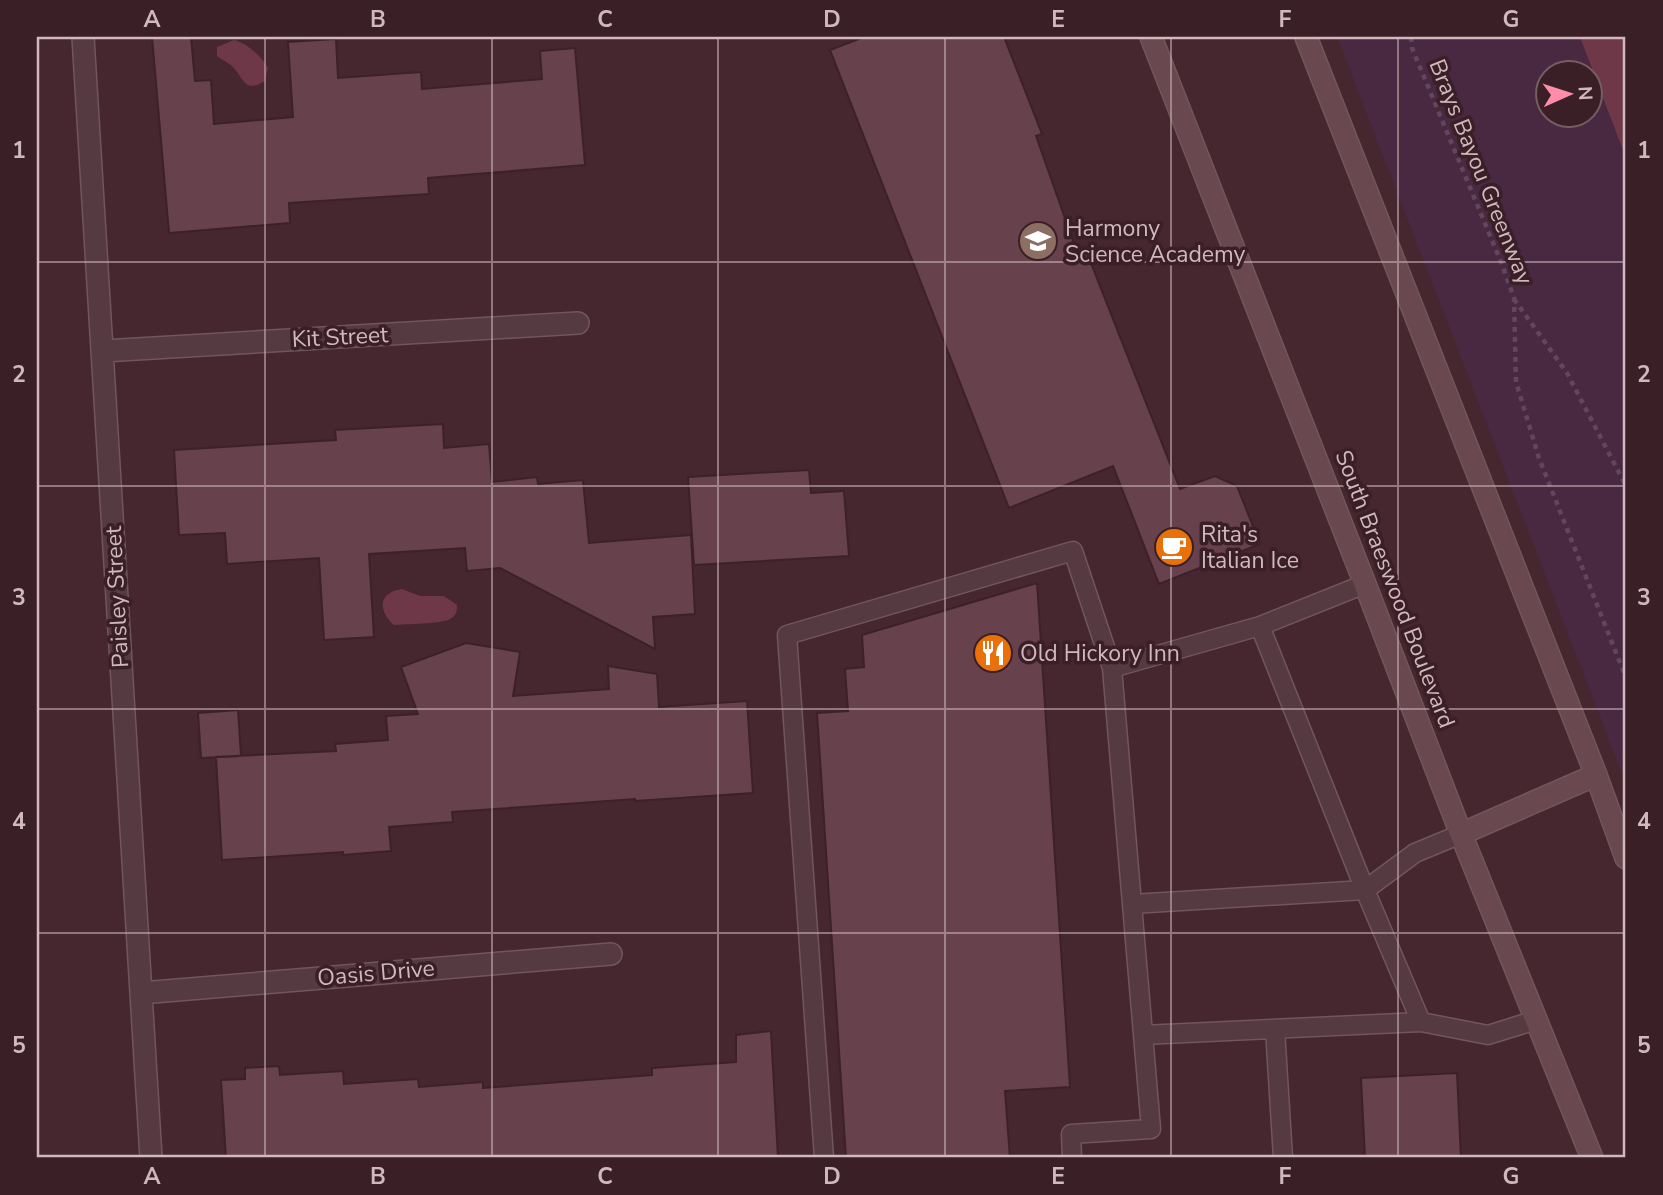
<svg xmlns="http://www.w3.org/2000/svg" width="1663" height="1195" font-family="'Nunito Sans',sans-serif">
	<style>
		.green { fill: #482941; fill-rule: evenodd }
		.water { fill: #6e3848 }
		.building { fill: #67424c; stroke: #3d2129; stroke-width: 2 }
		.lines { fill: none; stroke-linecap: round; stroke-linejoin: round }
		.service-casing { stroke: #70565d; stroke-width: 21 }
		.minor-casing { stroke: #70565d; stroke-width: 24 }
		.secondary-casing { stroke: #70565d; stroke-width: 24 }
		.path { stroke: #63465c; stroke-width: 4.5; stroke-dasharray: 5 5; stroke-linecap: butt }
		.service { stroke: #553a42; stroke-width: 18 }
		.minor { stroke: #553a42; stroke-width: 21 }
		.secondary { stroke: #694850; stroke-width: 21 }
		.grid { fill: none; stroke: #cfb8be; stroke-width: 2; stroke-opacity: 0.55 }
		.labels { text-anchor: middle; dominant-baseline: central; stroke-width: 7; stroke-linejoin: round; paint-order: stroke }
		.street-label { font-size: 23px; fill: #cfb8be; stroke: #3b1f27 }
		.poi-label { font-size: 23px; fill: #cfb8be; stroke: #3b1f27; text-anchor: start }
		.neatline { fill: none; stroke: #cfb8be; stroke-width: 2.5 }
		.grid-label { font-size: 23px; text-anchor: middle; font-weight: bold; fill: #cfb8be }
	</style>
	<rect width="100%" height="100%" fill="#46262f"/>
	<!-- green -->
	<path class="green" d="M 1337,37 L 1626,37 L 1626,784 ZM 1548,74 L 1590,74 L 1590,116 L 1548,116 Z"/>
	<!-- water -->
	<path class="water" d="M 1580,37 L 1626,37 L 1626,158 Z
		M 234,40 C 247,43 262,57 268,68 L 265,81 C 244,94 244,78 232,66 C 227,62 222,60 217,56 L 217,47 Z
		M 402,589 L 420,596 L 444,596 L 457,605 C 457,612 456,616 450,619 C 441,624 405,624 394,625 C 385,618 376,601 390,593 C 394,590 398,590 402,589 Z"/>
	<!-- building -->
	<path class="building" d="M 152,37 L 191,37 L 195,81 L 211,80 L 214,124 L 293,117 L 288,42 L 336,39 L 338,78 L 421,72 L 422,89 L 542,79 L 540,51 L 575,48 L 585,165 L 428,178 L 429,194 L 289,203 L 290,223 L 169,233 Z
		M 864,37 L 1004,37 L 1042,134 L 1036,136 L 1078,255 L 1087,253 L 1180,489 L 1215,476 L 1237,486 L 1260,544 L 1159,584 L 1113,466 L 1009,508 L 830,50 Z
		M 443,424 L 444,448 L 489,444 L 492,482 L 537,477 L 538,484 L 583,480 L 589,543 L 691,535 L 695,614 L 653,617 L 655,649 L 500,568 L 467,571 L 465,548 L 369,554 L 374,637 L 324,640 L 319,558 L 227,564 L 225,533 L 179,535 L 174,450 L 336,440 L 335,430 Z
		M 809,470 L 811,493 L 844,491 L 849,556 L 694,565 L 688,477 Z
		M 1037,583 L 1070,1087 L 1005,1091 L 1010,1158 L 846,1158 L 817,713 L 848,711 L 845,669 L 864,667 L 862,635 Z
		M 466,643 L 520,652 L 513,696 L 609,689 L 608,666 L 657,674 L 659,707 L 747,701 L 753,793 L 635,801 L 635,799 L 452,812 L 453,822 L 389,827 L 391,851 L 343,855 L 343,852 L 222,860 L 216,757 L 336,751 L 335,744 L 388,740 L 386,716 L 418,714 L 401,667 Z
		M 238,710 L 241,756 L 201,758 L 198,713 Z
		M 771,1031 L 778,1158 L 226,1158 L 221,1080 L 245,1079 L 245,1068 L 279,1066 L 280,1075 L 343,1071 L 344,1084 L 418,1079 L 419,1087 L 483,1082 L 483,1088 L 652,1075 L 652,1068 L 736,1062 L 736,1035 Z
		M 1457,1073 L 1461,1158 L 1365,1158 L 1361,1078 Z"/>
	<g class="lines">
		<defs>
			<path id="service" d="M 1260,626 L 1365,584
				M 1132,904 L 1365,890 L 1415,853 L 1461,834
				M 1275,1029 L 1283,1158
				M 1143,1035 L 1421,1022 L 1488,1035 L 1536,1020
				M 824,1158 L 787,635 L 1073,551 L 1112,668
				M 1072,1158 L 1071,1134 L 1151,1129 L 1112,668 L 1260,626 L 1365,890 L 1421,1022"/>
			<path id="minor" d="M 83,37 L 151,1158
				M 103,351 L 578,323
				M 141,993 L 611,954"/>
			<path id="secondary" d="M 1151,37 L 1365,584 L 1461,834 L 1592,1158
				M 1306,37 L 1596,775 L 1626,858
				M 1461,834 L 1596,775"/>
		</defs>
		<!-- service casing -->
		<use href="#service" class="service-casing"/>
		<!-- minor casing -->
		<use href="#minor" class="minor-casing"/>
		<!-- secondary casing -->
		<use href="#secondary" class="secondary-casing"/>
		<!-- path -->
		<path class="path" d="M 1411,37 L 1412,48 L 1501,262 L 1514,298 L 1516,382 L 1539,458 L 1626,678
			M 1514,299 L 1567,373 L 1626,486"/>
		<!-- service -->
		<use href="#service" class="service"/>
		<!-- minor -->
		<use href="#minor" class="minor"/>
		<!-- secondary -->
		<use href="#secondary" class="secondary"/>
	</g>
	<!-- grid -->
	<path class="grid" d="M 265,37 L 265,1158M 492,37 L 492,1158M 718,37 L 718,1158M 945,37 L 945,1158M 1171,37 L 1171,1158M 1398,37 L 1398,1158M 37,262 L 1626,262M 37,486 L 1626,486M 37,709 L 1626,709M 37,933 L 1626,933"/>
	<!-- icons -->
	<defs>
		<symbol id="school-disc" viewBox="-11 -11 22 22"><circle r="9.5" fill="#8d6e63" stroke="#3b1f27"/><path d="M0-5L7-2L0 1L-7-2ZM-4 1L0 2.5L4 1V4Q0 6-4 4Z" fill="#fff"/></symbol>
		<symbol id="cafe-disc" viewBox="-11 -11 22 22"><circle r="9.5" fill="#e8710a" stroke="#3b1f27"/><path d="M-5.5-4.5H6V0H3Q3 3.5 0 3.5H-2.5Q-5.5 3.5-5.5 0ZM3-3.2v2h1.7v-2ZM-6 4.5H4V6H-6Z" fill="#fff"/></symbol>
		<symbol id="restaurant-disc" viewBox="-11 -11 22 22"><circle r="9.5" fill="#e8710a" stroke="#3b1f27"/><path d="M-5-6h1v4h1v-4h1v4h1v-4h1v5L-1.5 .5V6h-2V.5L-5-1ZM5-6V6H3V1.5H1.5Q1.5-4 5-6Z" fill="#fff"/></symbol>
	</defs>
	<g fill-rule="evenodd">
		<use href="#school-disc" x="1016" y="219" width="44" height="44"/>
		<use href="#cafe-disc" x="1152" y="525" width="44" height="44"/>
		<use href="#restaurant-disc" x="971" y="631" width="44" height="44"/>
	</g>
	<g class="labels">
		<!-- street labels -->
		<g class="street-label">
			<text transform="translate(1481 172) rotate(68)">Brays Bayou Greenway</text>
			<text transform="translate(340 337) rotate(-3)">Kit Street</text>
			<text transform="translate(1395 589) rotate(69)">South Braeswood Boulevard</text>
			<text transform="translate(117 597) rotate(-93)">Paisley Street</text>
			<text transform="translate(376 973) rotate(-5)">Oasis Drive</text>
		</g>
		<!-- poi labels -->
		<g class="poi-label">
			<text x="1065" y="228">Harmony<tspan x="1065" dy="26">Science Academy</tspan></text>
			<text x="1201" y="534">Rita's<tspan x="1201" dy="26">Italian Ice</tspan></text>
			<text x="1020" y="653">Old Hickory Inn</text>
		</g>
	</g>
	<!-- border -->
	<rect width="1663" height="1195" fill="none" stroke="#3b1f27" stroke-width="77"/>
	<!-- north arrow -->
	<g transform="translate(1569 94) rotate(87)"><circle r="33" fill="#3b1f27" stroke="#765c63" stroke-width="2"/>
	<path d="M0-5L12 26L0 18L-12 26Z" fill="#ff8daa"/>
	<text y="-10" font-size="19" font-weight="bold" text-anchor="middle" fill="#cfb8be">N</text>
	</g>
	<rect x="38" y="38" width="1586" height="1118" class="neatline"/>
	<g class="grid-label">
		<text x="152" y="27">A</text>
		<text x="378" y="27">B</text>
		<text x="605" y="27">C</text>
		<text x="832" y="27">D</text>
		<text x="1058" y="27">E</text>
		<text x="1285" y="27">F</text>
		<text x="1511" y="27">G</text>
		<text x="19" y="158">1</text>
		<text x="1644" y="158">1</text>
		<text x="19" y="382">2</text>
		<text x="1644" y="382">2</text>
		<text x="19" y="605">3</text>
		<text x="1644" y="605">3</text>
		<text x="19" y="829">4</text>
		<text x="1644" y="829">4</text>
		<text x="19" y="1053">5</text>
		<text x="1644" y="1053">5</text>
		<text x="152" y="1184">A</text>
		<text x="378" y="1184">B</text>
		<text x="605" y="1184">C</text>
		<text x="832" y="1184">D</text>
		<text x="1058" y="1184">E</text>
		<text x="1285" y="1184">F</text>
		<text x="1511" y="1184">G</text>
	</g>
</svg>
